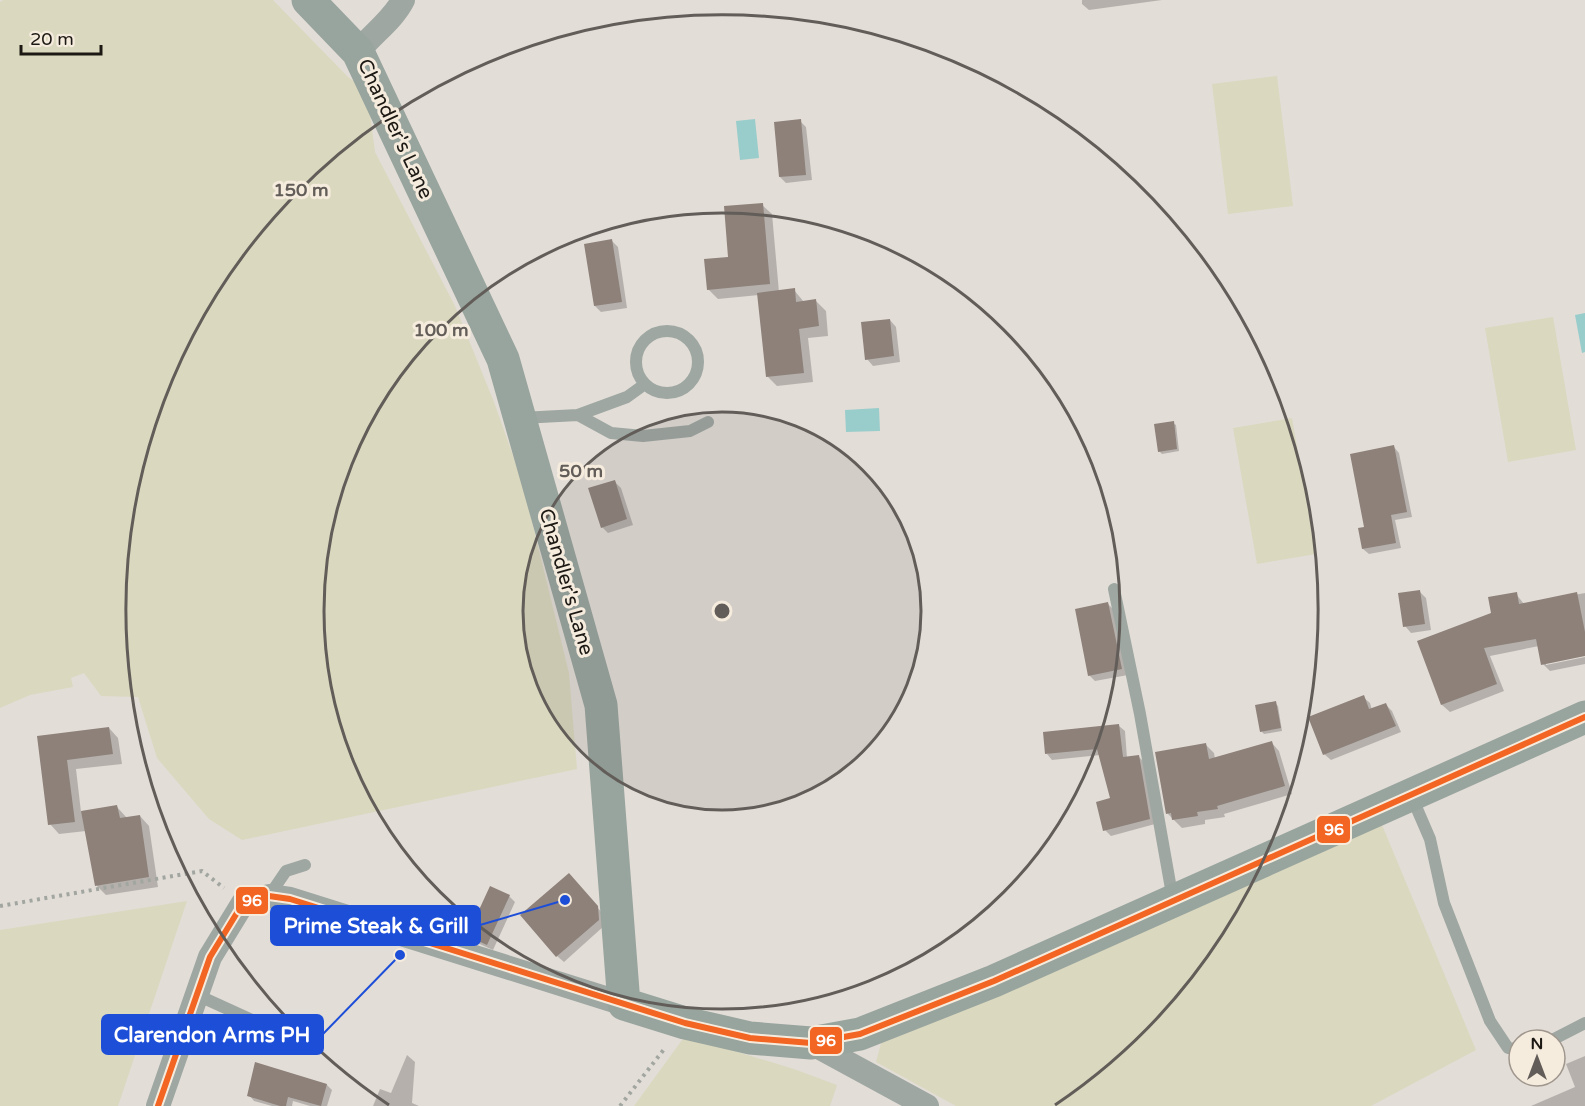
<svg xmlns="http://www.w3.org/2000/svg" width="1585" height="1106" font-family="'Varela Round',sans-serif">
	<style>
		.green { fill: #dad8bf }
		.water { fill: #99cdcb }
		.shadow { fill: #0003 }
		.building { fill: #8d817a }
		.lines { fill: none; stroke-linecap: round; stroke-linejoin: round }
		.path { stroke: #a2a6a0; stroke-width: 4; stroke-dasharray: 3 4.5; stroke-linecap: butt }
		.lane { stroke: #9ea7a2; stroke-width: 12 }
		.street { stroke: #9ea7a2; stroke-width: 24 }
		.secondary { stroke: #98a49e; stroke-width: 33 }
		.bus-1-casing { stroke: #f6ecde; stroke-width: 10 }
		.bus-1 { stroke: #f26522; stroke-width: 6 }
		.ring { fill: none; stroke: #625d58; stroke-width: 3 }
		.labels { text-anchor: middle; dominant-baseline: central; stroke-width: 6; stroke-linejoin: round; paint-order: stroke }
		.street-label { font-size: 20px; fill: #1c1813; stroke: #f6ecde }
		.centre { fill: #625d58; stroke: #f6ecde; stroke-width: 3 }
		.ring-label { font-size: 18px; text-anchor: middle; font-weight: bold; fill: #625d58; stroke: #f6ecde; stroke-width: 6; stroke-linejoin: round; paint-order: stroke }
		.leader { fill: none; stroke: #1d4ed8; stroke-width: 2 }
		.callout-dot { fill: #1d4ed8; stroke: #f6ecde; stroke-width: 2 }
		.callout { fill: #1d4ed8; stroke: #1d4ed8; stroke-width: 2 }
		.callout-label { font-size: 21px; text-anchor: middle; font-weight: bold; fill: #fff }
		.line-badge { stroke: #f6ecde; stroke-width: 2 }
		.badge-label { font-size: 16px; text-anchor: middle; font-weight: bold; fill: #fff }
	</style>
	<rect width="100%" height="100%" fill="#e3ddd7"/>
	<!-- green -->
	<path class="green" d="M 3,0 L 273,0 L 348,77 L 367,91 L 375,152 L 455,306 L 494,402 L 522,481 L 569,673 L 577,769 L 242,840 L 209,819 L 157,758 L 138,697 L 101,696 L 84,673 L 71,678 L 73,687 L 30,695 L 0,708 L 0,2 Z
		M 1277,76 L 1293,206 L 1228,214 L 1212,84 Z
		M 1553,317 L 1576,450 L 1508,462 L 1485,328 Z
		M 1292,418 L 1316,554 L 1257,564 L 1233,428 Z
		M 1382,825 L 1476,1050 L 1371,1106 L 956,1106 L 876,1062 L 883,1036 Z
		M 187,901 L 118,1106 L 0,1106 L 0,930 Z
		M 685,1036 L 794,1069 L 837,1085 L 830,1106 L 634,1106 Z"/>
	<!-- water -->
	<path class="water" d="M 755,119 L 759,158 L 740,160 L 736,121 Z
		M 1585,313 L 1585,352 L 1582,353 L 1575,315 Z
		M 879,408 L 880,431 L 846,432 L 845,410 Z"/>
	<!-- shadow -->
	<path class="shadow" d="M 1082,0 L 1162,0 L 1089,10 L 1082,4 Z
		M 800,121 L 806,127 L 812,180 L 786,183 L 780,177 Z
		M 762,205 L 772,214 L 779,292 L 794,290 L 804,302 L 816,301 L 826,311 L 828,336 L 808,338 L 813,382 L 777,386 L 768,377 L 759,295 L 718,299 L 708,289 Z
		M 612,241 L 618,247 L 627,308 L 601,312 L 595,306 Z
		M 890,320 L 896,327 L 900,362 L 873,366 L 867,359 Z
		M 1173,423 L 1176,425 L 1179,451 L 1162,454 L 1159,451 Z
		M 1394,447 L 1399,453 L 1412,517 L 1395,520 L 1401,548 L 1369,554 L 1363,549 Z
		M 615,482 L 621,488 L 633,525 L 608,533 L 602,527 Z
		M 1420,592 L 1426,598 L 1431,630 L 1411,633 L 1405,626 Z
		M 1585,593 L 1585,654 L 1546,662 L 1546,665 L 1585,657 L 1585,664 L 1550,671 L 1543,664 L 1539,646 L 1490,656 L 1504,691 L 1450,712 L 1442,705 L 1419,642 L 1493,614 L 1516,594 L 1524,604 Z
		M 1108,604 L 1114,610 L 1128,675 L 1095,681 L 1089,675 Z
		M 1363,697 L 1370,703 L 1372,710 L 1386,705 L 1392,711 L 1401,732 L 1331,760 L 1324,754 Z
		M 1275,703 L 1278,706 L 1282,731 L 1264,734 L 1262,732 Z
		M 1119,726 L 1125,731 L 1127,758 L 1138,756 L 1144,762 L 1155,824 L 1111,836 L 1105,830 L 1112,799 L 1100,755 L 1052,760 L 1047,754 Z
		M 109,728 L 118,738 L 122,764 L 76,769 L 81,812 L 117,807 L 127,818 L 140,816 L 149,826 L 158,887 L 106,895 L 97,886 L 86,831 L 59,834 L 50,824 L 38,737 Z
		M 1271,742 L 1279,751 L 1292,794 L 1224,814 L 1225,817 L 1205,820 L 1205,824 L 1182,828 L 1168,814 L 1157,753 L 1206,745 L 1214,753 L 1215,759 Z
		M 575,881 L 603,914 L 604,926 L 564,962 L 557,956 Z
		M 509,896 L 515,902 L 493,950 L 475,942 L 469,936 Z
		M 407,1055 L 415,1062 L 412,1103 L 419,1106 L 373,1106 L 380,1089 L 391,1093 Z
		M 1585,1056 L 1585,1106 L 1531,1106 L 1575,1087 L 1566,1064 Z
		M 256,1064 L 327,1085 L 332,1090 L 327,1106 L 310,1106 L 293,1101 L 292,1106 L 272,1106 L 254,1101 L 249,1095 Z"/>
	<!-- building -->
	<path class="building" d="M 801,119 L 806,175 L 779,177 L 774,122 Z
		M 763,203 L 770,284 L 707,290 L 704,259 L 728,257 L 724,206 Z
		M 612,239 L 622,302 L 594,306 L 584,244 Z
		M 795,288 L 796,302 L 816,299 L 819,326 L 799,329 L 804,373 L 766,377 L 757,293 Z
		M 890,319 L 894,356 L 865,360 L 861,322 Z
		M 1174,421 L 1177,449 L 1158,452 L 1154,424 Z
		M 1394,445 L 1407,512 L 1391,515 L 1396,543 L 1362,549 L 1358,528 L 1364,527 L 1350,454 Z
		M 615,480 L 627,519 L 601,528 L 588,488 Z
		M 1420,590 L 1425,624 L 1403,627 L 1398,593 Z
		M 1517,592 L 1519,604 L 1577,592 L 1585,632 L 1585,656 L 1541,665 L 1536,639 L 1484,648 L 1497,684 L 1441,705 L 1417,641 L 1491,613 L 1488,597 Z
		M 1108,602 L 1122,669 L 1088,676 L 1075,609 Z
		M 1364,695 L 1369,709 L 1386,703 L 1396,726 L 1323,755 L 1308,717 Z
		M 1276,701 L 1281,728 L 1260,732 L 1255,705 Z
		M 1119,724 L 1123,757 L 1139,755 L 1150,819 L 1103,831 L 1096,802 L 1110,798 L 1097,749 L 1045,754 L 1043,732 Z
		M 109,727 L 113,754 L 67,760 L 75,822 L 48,825 L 37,736 Z
		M 1272,741 L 1285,786 L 1217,806 L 1218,809 L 1197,812 L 1198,816 L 1172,820 L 1171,813 L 1166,814 L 1155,752 L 1206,743 L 1209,759 Z
		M 117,805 L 120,818 L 140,815 L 149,877 L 95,886 L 81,811 Z
		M 569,873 L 598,906 L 599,920 L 556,957 L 520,915 Z
		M 490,886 L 510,895 L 487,945 L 467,936 Z
		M 255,1062 L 327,1084 L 321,1106 L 288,1097 L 286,1106 L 280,1106 L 247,1096 Z"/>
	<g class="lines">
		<!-- path -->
		<path class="path" d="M 0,906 L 202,871 L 224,888
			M 620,1106 L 665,1048"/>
		<!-- lane -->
		<path class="lane" d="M636 362a31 31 0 1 1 62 0a31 31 0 1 1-62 0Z
			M 578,415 L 627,397 L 645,384
			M 521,418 L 578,415 L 611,433 L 643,436 L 690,431 L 708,422
			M 1114,589 L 1140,714 L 1173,900
			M 1411,795 L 1430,839 L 1444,903 L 1451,921 L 1490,1021 L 1508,1048 L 1519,1049
			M 269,896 L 286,871 L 305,865
			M 197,995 L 313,1048
			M 1552,1040 L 1585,1023"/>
		<!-- street -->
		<path class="street" d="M 358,52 C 372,34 393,20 403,0
			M 811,1043 L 927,1106
			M 158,1106 L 210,957 L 243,903 L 269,896 L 290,899 L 624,1004"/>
		<!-- secondary -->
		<path class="secondary" d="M 308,0 L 358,52 L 503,359 L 601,705 L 624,1004 L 685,1023 L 750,1038 L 811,1043 L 860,1034 L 994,981 L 1585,717"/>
		<defs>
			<path id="bus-1" d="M 158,1106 L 210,957 L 243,903 L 269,896 L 290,899 L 685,1023 L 750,1038 L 811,1043 L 860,1034 L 994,981 L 1585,717"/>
		</defs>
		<!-- bus-1 casing -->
		<use href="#bus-1" class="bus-1-casing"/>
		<!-- bus-1 -->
		<use href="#bus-1" class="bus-1"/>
	</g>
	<!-- distance rings -->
	<circle cx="722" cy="611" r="199" fill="#625d58" fill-opacity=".12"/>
	<g class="ring">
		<circle cx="722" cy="611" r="199"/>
		<circle cx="722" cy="611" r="398"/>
		<path d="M389 1105A596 596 0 1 1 1055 1105"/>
	</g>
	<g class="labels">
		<!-- street labels -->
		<g class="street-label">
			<text transform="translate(395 129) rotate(65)">Chandler's Lane</text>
			<text transform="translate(566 582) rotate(74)">Chandler's Lane</text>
		</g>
	</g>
	<circle cx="722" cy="611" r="9" class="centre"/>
	<g class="ring-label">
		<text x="301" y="196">150 m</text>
		<text x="441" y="336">100 m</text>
		<text x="581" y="477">50 m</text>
	</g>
	<!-- callouts -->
	<path class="leader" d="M565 900L480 925M400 955L323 1034"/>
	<g class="callout-dot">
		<circle cx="565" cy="900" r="6"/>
		<circle cx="400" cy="955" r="6"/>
	</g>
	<g class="callout">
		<rect x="271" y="906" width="209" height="39" rx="6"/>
		<rect x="102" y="1015" width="221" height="39" rx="6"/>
	</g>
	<g class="callout-label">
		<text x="376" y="933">Prime Steak &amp; Grill</text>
		<text x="212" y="1042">Clarendon Arms PH</text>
	</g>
	<g class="line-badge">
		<rect x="1316" y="815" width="35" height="29" rx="6" fill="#f26522"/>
		<rect x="235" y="886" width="34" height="29" rx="6" fill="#f26522"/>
		<rect x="809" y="1026" width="34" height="29" rx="6" fill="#f26522"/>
	</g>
	<g class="badge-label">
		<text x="1334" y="835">96</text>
		<text x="252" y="906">96</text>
		<text x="826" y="1046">96</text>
	</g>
	<!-- north arrow -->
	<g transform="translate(1537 1058)"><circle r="28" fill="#f6ecde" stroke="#9f978d" stroke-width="1.5"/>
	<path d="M0-4.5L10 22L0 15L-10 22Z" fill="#625d58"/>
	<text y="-9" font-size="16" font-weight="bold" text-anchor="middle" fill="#1c1813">N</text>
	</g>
	<!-- scale -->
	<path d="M21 45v9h80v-9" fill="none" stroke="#1c1813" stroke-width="3"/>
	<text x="30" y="45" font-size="18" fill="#1c1813" stroke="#f6ecde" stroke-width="4.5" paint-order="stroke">20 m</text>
</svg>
